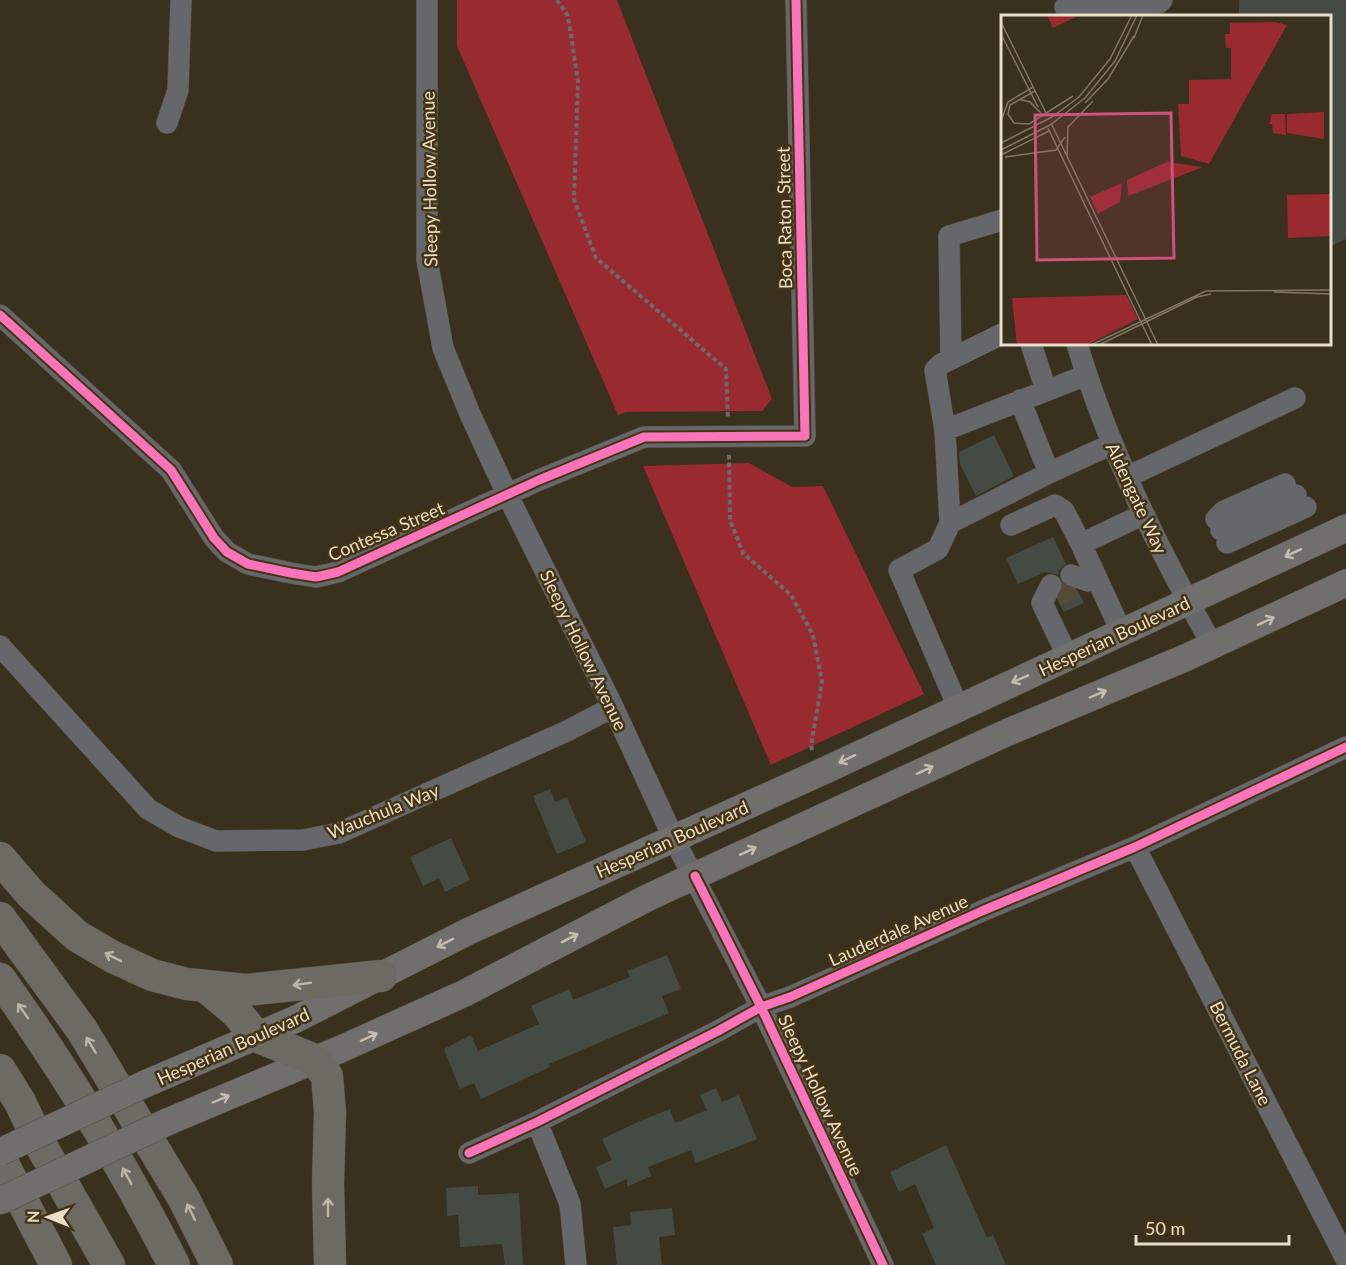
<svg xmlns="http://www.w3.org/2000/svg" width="1346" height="1265" font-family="Lato,sans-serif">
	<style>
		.green { fill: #992a2f }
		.building { fill: #444b43 }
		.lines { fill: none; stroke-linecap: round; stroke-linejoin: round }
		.minor-tunnel { stroke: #544a38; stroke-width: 21; stroke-dasharray: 21 10; stroke-linecap: butt }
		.minor-casing { stroke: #534b3c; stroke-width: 22 }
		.major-casing { stroke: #534b3c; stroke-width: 28 }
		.highway-casing { stroke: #534b3c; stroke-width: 33 }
		.path { stroke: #6b6b6a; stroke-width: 4; stroke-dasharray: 4.5 3; stroke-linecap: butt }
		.minor { stroke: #66676a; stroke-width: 21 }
		.major { stroke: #706f6e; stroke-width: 27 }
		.highway { stroke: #6d6a64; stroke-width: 32 }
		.major-bridge-casing { stroke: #534b3c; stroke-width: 28; stroke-linecap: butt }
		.major-bridge { stroke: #706f6e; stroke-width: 27 }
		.cycleway-casing { stroke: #453413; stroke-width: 13 }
		.cycleway { stroke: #fb73b8; stroke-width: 9 }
		.oneway { stroke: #c4bdaf }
		.oneway2 { stroke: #bdb5a7 }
		.labels { text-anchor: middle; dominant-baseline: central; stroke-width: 5; stroke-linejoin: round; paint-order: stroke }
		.street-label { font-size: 18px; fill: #e8decb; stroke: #453413 }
		.inset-road { fill: none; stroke: #807663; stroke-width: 1.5 }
		.view { fill: #cd537d; fill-opacity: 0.15; stroke: #cd537d; stroke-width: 3 }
		.inset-edge { fill: none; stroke: #e8decb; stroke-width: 3 }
	</style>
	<rect width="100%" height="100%" fill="#3a301e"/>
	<!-- green -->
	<path class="green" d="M 457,0 L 617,0 L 772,399 L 762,411 L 626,412 L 618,415 L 457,46 Z
		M 749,463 L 792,487 L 823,486 L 924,694 L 771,765 L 643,466 Z"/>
	<!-- building -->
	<path class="building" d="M 1239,0 L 1346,0 L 1346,239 L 1329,247 L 1329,16 L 1239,16 Z
		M 994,435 L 1014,476 L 976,496 L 960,464 L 959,452 Z
		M 1053,537 L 1066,564 L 1059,570 L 1059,575 L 1045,572 L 1018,584 L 1006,558 Z
		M 1064,585 L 1078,591 L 1084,603 L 1064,612 L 1058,600 Z
		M 550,789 L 555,802 L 567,797 L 586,842 L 557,854 L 533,796 Z
		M 451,838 L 470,880 L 445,892 L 439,878 L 423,886 L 410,857 Z
		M 667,955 L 681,989 L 662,996 L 669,1013 L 549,1064 L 550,1067 L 481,1099 L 474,1083 L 460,1089 L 444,1049 L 471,1035 L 478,1051 L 539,1024 L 531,1006 L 569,989 L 573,1000 L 630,977 L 627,971 Z
		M 716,1088 L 722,1102 L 739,1095 L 757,1139 L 696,1163 L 691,1150 L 648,1167 L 651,1176 L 627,1187 L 627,1179 L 605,1189 L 596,1167 L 612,1160 L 602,1139 L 640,1121 L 670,1109 L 675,1123 L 707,1110 L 700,1095 Z
		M 946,1145 L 987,1238 L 993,1235 L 1006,1265 L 936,1265 L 922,1234 L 934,1228 L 915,1184 L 899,1192 L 890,1172 Z
		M 478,1186 L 478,1195 L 519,1193 L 523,1265 L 505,1265 L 502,1244 L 460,1247 L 458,1215 L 447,1216 L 446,1188 Z
		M 672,1208 L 675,1235 L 659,1237 L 662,1265 L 617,1265 L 613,1227 L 631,1225 L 630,1212 Z"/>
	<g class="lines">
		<!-- minor-tunnel -->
		<path class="minor-tunnel" d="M 1056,596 L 1076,587"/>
		<defs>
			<path id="minor" d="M 427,0 L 427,260 L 443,348 L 470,414 L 508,496 L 613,707 L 674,839 L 761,1007 L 883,1265
				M 1065,7 L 1146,6 L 1159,3 L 1162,0
				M 167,123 L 178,90 L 181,0
				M 0,315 L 171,470 L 214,538 L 227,552 L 248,564 L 291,573 L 316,577 L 338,572 L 539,480 L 644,437 L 805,436 L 796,0
				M 1031,344 L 1046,390
				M 1077,344 C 1109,450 1158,549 1213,646
				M 951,359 L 949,236 L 1002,220
				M 1020,400 L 1049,473
				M 945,430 L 1087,375
				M 1127,477 L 1295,398
				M 1216,519 L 1224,511 L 1285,484
				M 950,523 L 1049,473 L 1112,444
				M 1011,525 L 1055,505 L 1064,511 L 1081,544
				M 1221,530 L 1296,495
				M 1227,543 L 1306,507
				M 1071,575 L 1088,581 L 1096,578
				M 1051,585 L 1042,603 L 1068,657
				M 1122,633 L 1081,544 L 1144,514
				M 0,646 L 148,809 L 179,827 L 216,841 L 303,840 L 339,833 L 567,731 L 613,707
				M 958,707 L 899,570 L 938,549 L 950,523 L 945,430 L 935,370 L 941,364 L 1002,334
				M 1135,847 L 1346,1259
				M 537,1122 L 570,1204 L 576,1265
				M 469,1153 L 537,1122 L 718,1031 L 761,1007 L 790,997 L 982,911 L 1135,847 L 1346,747"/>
			<path id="major" d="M 145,1084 L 296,1019 L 469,931 L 817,774 L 1346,528
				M 167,1122 L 341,1049 L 465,993 L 649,897 L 1006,733 L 1185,658 L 1346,583"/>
			<path id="highway" d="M 0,858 L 31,894 L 77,936 L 113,957 L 152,975 L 187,984 L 246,990 L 381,976
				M 0,918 L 82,1030 L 184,1199 L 217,1265
				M 0,979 C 65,1070 123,1165 174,1265
				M 205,986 L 236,1012 L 256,1036 L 315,1060 L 327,1076 L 330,1112 L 328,1183 L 330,1265
				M 0,1070 L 20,1102 L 39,1142 L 109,1265
				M 0,1158 L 56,1265"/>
		</defs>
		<!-- minor casing -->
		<use href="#minor" class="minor-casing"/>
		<!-- major casing -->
		<use href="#major" class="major-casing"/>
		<!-- highway casing -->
		<use href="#highway" class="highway-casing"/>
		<!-- path -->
		<path class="path" d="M 557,0 L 568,16 L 578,81 L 574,199 L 596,258 L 726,369 L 728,418
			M 729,455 L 730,520 L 743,553 L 791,595 L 813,635 L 822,682 L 811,746 L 813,752"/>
		<!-- minor -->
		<use href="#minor" class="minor"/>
		<!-- major -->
		<use href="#major" class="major"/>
		<!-- highway -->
		<use href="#highway" class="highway"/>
		<defs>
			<path id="major-bridge" d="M 0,1152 L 145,1084
				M 0,1201 L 167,1122"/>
		</defs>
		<!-- major-bridge casing -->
		<use href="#major-bridge" class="major-bridge-casing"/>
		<!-- major-bridge -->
		<use href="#major-bridge" class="major-bridge"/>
		<defs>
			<path id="cycleway" d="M 0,315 L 171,470 L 214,538 L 227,552 L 248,564 L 291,573 L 316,577 L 338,572 L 539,480 L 644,437 L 805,436 L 796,0
				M 695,876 L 761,1007 L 883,1265
				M 469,1153 L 537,1122 L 718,1031 L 761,1007 L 790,997 L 982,911 L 1135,847 L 1346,747"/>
		</defs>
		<!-- cycleway casing -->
		<use href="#cycleway" class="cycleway-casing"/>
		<!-- cycleway -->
		<use href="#cycleway" class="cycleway"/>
	</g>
	<!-- one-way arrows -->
	<defs><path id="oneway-shaft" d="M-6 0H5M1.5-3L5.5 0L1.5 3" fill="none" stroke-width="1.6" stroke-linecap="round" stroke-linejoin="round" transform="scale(1.5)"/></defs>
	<g class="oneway">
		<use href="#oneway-shaft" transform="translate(1293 553) rotate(155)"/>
		<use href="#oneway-shaft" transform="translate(1266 621) rotate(-25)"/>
		<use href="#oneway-shaft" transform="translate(1020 679) rotate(156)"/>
		<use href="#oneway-shaft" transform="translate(1098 694) rotate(-23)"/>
		<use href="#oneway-shaft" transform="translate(847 759) rotate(155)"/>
		<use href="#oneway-shaft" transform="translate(925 770) rotate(-25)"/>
		<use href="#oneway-shaft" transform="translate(748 851) rotate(-25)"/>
		<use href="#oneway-shaft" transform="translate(570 938) rotate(-27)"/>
		<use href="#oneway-shaft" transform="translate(445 943) rotate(153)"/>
		<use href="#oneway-shaft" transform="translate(369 1037) rotate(-25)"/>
		<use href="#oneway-shaft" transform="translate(221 1099) rotate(-23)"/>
	</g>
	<g class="oneway2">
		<use href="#oneway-shaft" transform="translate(113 957) rotate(-153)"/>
		<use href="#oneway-shaft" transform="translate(302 984) rotate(172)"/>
		<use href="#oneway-shaft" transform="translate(23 1011) rotate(-125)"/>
		<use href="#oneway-shaft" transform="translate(91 1045) rotate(-121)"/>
		<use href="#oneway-shaft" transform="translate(127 1176) rotate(-119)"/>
		<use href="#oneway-shaft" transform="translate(328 1207) rotate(-90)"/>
		<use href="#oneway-shaft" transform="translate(191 1212) rotate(-116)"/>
	</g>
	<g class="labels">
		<!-- street labels -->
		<g class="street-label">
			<text transform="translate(429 179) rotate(-91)">Sleepy Hollow Avenue</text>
			<text transform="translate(784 218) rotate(-91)">Boca Raton Street</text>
			<text transform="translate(1137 498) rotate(65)">Aldengate Way</text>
			<text transform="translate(386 531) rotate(-23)">Contessa Street</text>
			<text transform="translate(1114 636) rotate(-25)">Hesperian Boulevard</text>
			<text transform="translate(584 650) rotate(64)">Sleepy Hollow Avenue</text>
			<text transform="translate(383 811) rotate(-22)">Wauchula Way</text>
			<text transform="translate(672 839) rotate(-24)">Hesperian Boulevard</text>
			<text transform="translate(898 930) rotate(-24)">Lauderdale Avenue</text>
			<text transform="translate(233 1046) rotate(-24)">Hesperian Boulevard</text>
			<text transform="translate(1241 1053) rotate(63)">Bermuda Lane</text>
			<text transform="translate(821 1095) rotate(65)">Sleepy Hollow Avenue</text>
		</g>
	</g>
	<!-- overview -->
	<g transform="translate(1001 15)">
		<rect width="330" height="330" fill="#3a301e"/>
		<path d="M 46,0 L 79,0 L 52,13 ZM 274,7 L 286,10 L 208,149 L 180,141 L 177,89 L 188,89 L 188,65 L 230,64 L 230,33 L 225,33 L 224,19 L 229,19 L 229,8 ZM 323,97 L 323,124 L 286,118 L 286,99 ZM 271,99 L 284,99 L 285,120 L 272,118 L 271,109 L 268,109 ZM 166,147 L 202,152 L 127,181 L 126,165 ZM 121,168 L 119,187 L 97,199 L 89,182 ZM 329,179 L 330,221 L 287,223 L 286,180 ZM 125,280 L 137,304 L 86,330 L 16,330 L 11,283 Z" fill="#992a2f"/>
		<path class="inset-road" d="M 0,7 L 46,100M 0,19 L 37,92M 133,23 L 142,0M 34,76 L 9,90 L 7,99 L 13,108 L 28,109 L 72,81M 18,84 L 29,87 L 40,98M 84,88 L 107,64 L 133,21M 0,106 L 7,87 L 32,72M 50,108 L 157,330M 47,113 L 151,330M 0,128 L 51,102 L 78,82 L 109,44 L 131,0M 0,135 L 49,110 L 84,83 L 114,46 L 136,0M 0,140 L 48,116M 66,141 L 67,112 L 92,86M 4,142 L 55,135 L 64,122M 273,277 L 330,279M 90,330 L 205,276 L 330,275M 98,330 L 196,282 L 210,279"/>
		<path class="view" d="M 170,98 L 173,243 L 36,245 L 34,100 Z"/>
		<rect width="330" height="330" class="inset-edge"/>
	</g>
	<!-- north arrow -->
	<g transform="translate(48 1217) rotate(271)" stroke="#453413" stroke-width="4.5" paint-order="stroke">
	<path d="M0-4.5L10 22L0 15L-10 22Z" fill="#e8decb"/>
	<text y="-9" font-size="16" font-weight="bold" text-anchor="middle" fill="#e8decb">N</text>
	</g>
	<!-- scale -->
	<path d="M1136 1235v9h153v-9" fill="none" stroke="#e8decb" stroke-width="3"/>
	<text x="1145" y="1235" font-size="18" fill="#e8decb" stroke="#453413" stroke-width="4.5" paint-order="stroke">50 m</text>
</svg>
